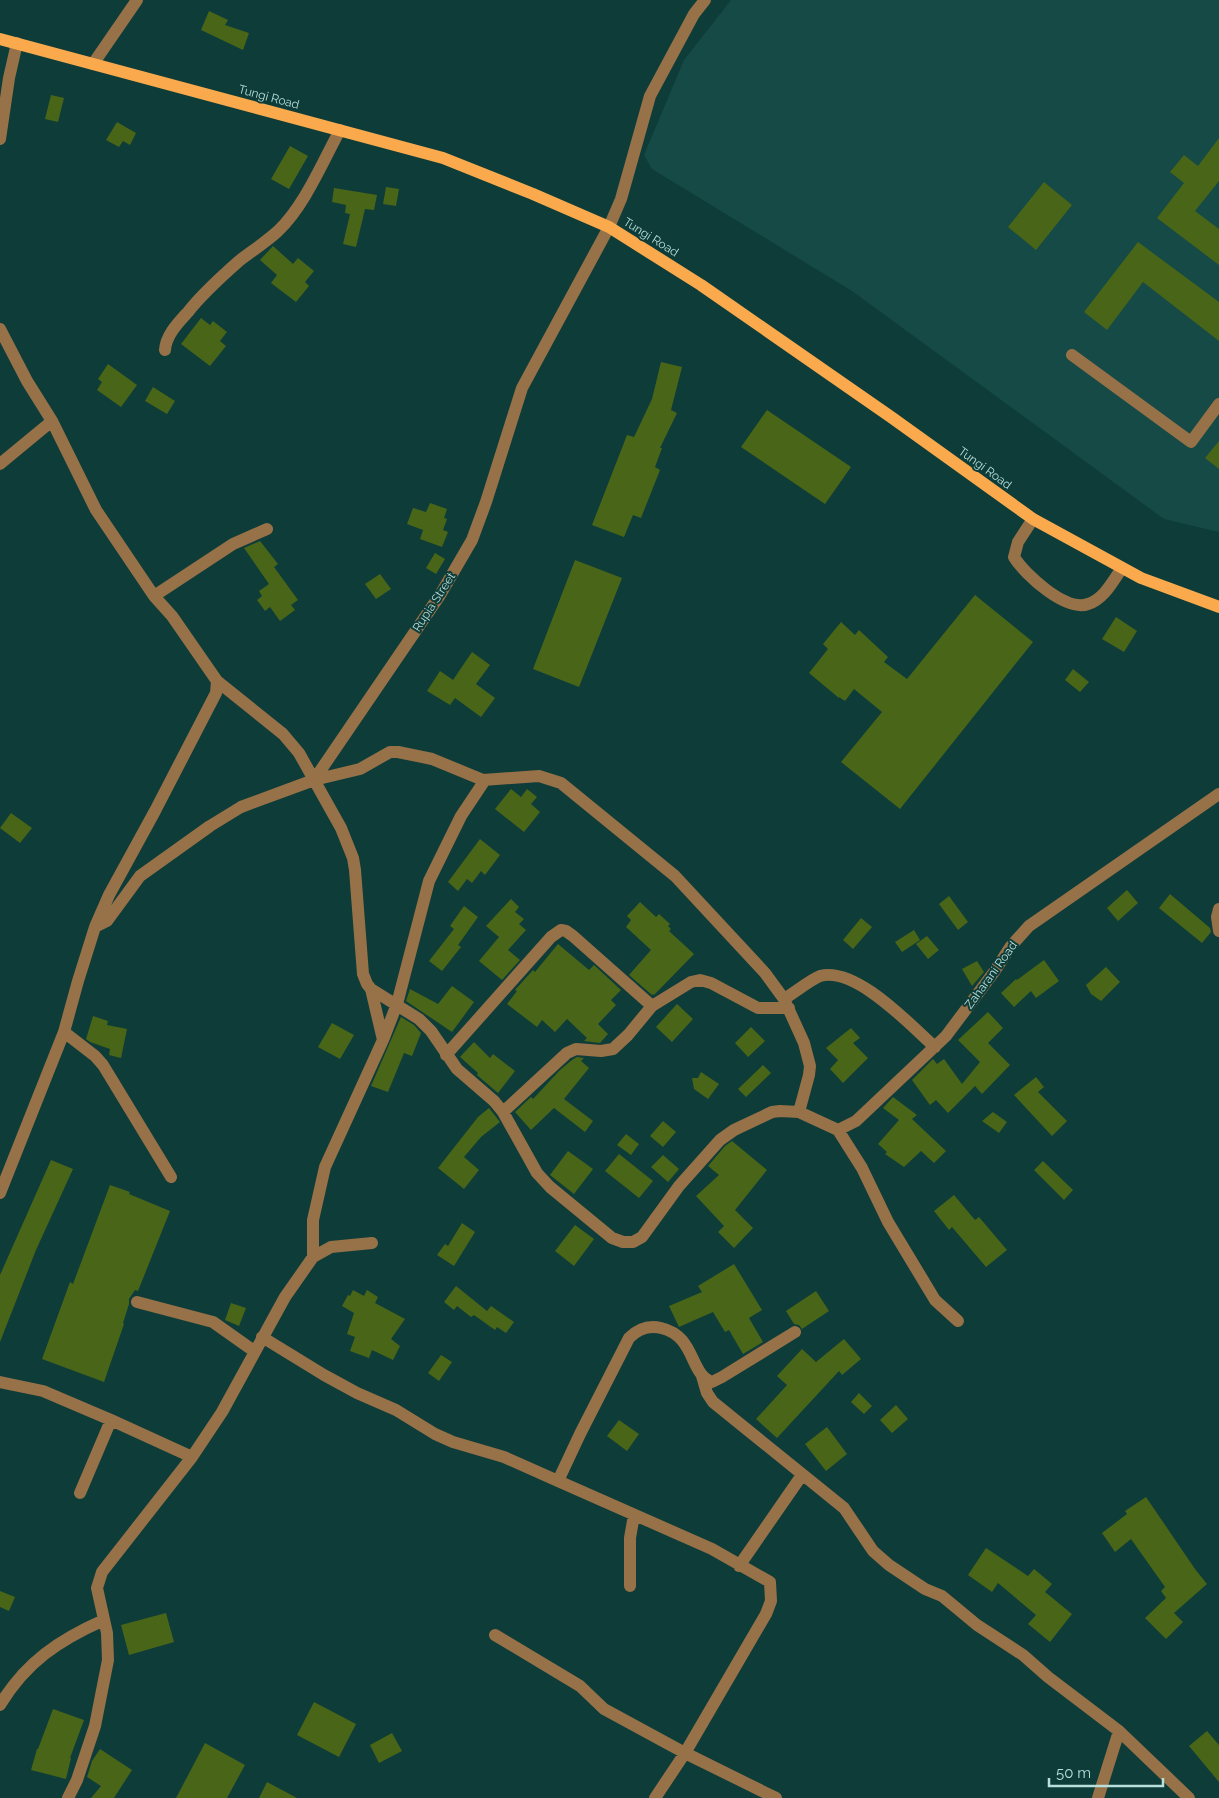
<svg xmlns="http://www.w3.org/2000/svg" width="1219" height="1798" font-family="Raleway,sans-serif">
	<style>
		.built { fill: #154a46 }
		.building { fill: #496518 }
		.lines { fill: none; stroke-linecap: round; stroke-linejoin: round }
		.minor { stroke: #977147; stroke-width: 12 }
		.major { stroke: #faaa4c; stroke-width: 12 }
		.labels { text-anchor: middle; dominant-baseline: central; stroke-width: 4; stroke-linejoin: round; paint-order: stroke }
		.street-label { font-size: 12px; fill: #b9dfda; stroke: #0e3c39 }
	</style>
	<rect width="100%" height="100%" fill="#0e3c39"/>
	<!-- built -->
	<path class="built" d="M 731,0 L 1219,0 L 1219,532 L 1164,519 L 852,291 L 652,169 L 644,155 L 684,60 Z"/>
	<!-- building -->
	<path class="building" d="M 209,11 L 228,20 L 225,25 L 249,33 L 243,50 L 201,30 Z
		M 51,95 L 64,98 L 58,122 L 45,119 Z
		M 117,122 L 136,133 L 130,145 L 123,141 L 119,147 L 106,140 Z
		M 1219,138 L 1219,181 L 1195,211 L 1219,229 L 1219,265 L 1157,218 L 1184,183 L 1170,172 L 1184,155 L 1198,166 Z
		M 290,146 L 308,156 L 289,189 L 271,179 Z
		M 1044,182 L 1072,205 L 1036,250 L 1008,227 Z
		M 386,187 L 399,189 L 396,206 L 383,204 Z
		M 334,188 L 377,195 L 374,210 L 365,209 L 356,247 L 343,244 L 350,214 L 345,213 L 346,205 L 332,202 Z
		M 1138,242 L 1219,302 L 1219,341 L 1143,282 L 1107,330 L 1084,312 Z
		M 273,246 L 293,264 L 298,258 L 314,271 L 305,282 L 309,286 L 296,302 L 271,283 L 277,275 L 260,260 Z
		M 201,318 L 210,325 L 213,321 L 227,332 L 220,341 L 226,346 L 210,366 L 181,344 Z
		M 661,362 L 682,367 L 671,410 L 677,413 L 660,448 L 662,448 L 655,467 L 660,470 L 641,518 L 633,515 L 624,537 L 592,525 L 627,435 L 634,437 L 652,399 Z
		M 108,364 L 137,385 L 121,407 L 97,390 L 102,382 L 98,379 Z
		M 153,387 L 175,401 L 167,414 L 145,401 Z
		M 767,410 L 851,467 L 825,504 L 741,447 Z
		M 1219,441 L 1219,469 L 1205,458 Z
		M 430,503 L 447,509 L 444,518 L 447,519 L 443,530 L 448,532 L 442,547 L 420,539 L 423,530 L 407,524 L 413,508 L 426,512 Z
		M 260,541 L 278,564 L 274,567 L 298,600 L 291,605 L 295,610 L 280,621 L 270,607 L 265,611 L 257,600 L 262,596 L 259,591 L 269,584 L 244,548 Z
		M 435,553 L 445,559 L 436,574 L 426,568 Z
		M 575,560 L 622,578 L 579,687 L 533,669 Z
		M 380,574 L 391,589 L 376,599 L 365,584 Z
		M 975,595 L 1033,642 L 900,809 L 841,762 L 882,712 L 854,689 L 845,701 L 839,697 L 839,698 L 809,673 L 828,649 L 823,644 L 841,622 L 855,635 L 859,630 L 888,657 L 884,662 L 907,679 Z
		M 1116,617 L 1137,631 L 1124,652 L 1102,639 Z
		M 472,652 L 490,665 L 476,684 L 495,698 L 481,717 L 455,698 L 450,705 L 427,691 L 440,671 L 453,680 Z
		M 1073,669 L 1089,682 L 1080,692 L 1065,680 Z
		M 511,789 L 521,797 L 527,789 L 537,797 L 531,804 L 540,812 L 524,832 L 495,809 Z
		M 11,813 L 32,828 L 20,843 L 0,828 Z
		M 480,839 L 500,855 L 485,875 L 481,871 L 472,883 L 467,879 L 458,891 L 448,882 Z
		M 1127,890 L 1138,903 L 1118,921 L 1107,908 Z
		M 1170,894 L 1210,928 L 1211,932 L 1202,943 L 1159,908 Z
		M 949,896 L 968,922 L 958,930 L 939,904 Z
		M 511,899 L 519,907 L 515,912 L 524,919 L 519,924 L 526,930 L 508,950 L 520,960 L 502,980 L 479,961 L 499,937 L 486,926 Z
		M 640,902 L 656,917 L 659,914 L 670,924 L 668,926 L 671,929 L 669,931 L 694,954 L 654,995 L 653,994 L 652,995 L 629,975 L 651,950 L 626,927 L 631,920 L 627,916 Z
		M 464,906 L 478,917 L 458,945 L 461,947 L 442,971 L 429,961 L 454,929 L 450,926 Z
		M 861,918 L 872,927 L 853,949 L 843,940 Z
		M 914,930 L 920,940 L 902,952 L 895,942 Z
		M 927,936 L 939,950 L 928,959 L 916,944 Z
		M 558,944 L 589,970 L 594,965 L 621,990 L 611,1000 L 616,1005 L 598,1024 L 608,1034 L 600,1043 L 584,1041 L 587,1038 L 567,1019 L 555,1032 L 542,1020 L 537,1027 L 507,1004 L 517,991 L 515,990 L 533,970 L 535,972 Z
		M 1044,960 L 1059,981 L 1036,998 L 1031,991 L 1014,1007 L 1001,993 L 1016,979 L 1017,980 Z
		M 977,961 L 984,972 L 972,986 L 962,969 Z
		M 1106,967 L 1120,982 L 1101,1001 L 1091,994 L 1086,985 Z
		M 452,986 L 474,1002 L 452,1032 L 406,1001 L 410,989 L 438,1004 Z
		M 677,1004 L 693,1019 L 672,1042 L 656,1027 Z
		M 988,1012 L 1003,1028 L 988,1043 L 1010,1065 L 982,1094 L 975,1086 L 948,1113 L 936,1100 L 930,1105 L 912,1080 L 933,1059 L 937,1064 L 944,1059 L 962,1084 L 980,1062 L 958,1040 Z
		M 93,1016 L 108,1021 L 107,1025 L 127,1029 L 121,1058 L 109,1055 L 110,1049 L 90,1042 L 86,1039 Z
		M 401,1017 L 414,1025 L 421,1033 L 412,1056 L 404,1053 L 388,1092 L 371,1086 Z
		M 332,1023 L 354,1035 L 340,1059 L 318,1047 Z
		M 751,1027 L 765,1041 L 748,1057 L 735,1043 Z
		M 851,1028 L 860,1038 L 853,1043 L 868,1058 L 843,1083 L 830,1069 L 838,1060 L 826,1048 Z
		M 474,1042 L 490,1058 L 493,1054 L 515,1071 L 498,1093 L 477,1075 L 478,1073 L 460,1057 Z
		M 577,1057 L 584,1058 L 581,1061 L 589,1068 L 564,1099 L 593,1121 L 585,1132 L 554,1108 L 531,1130 L 515,1112 L 531,1097 L 533,1099 L 560,1070 L 572,1060 Z
		M 763,1065 L 771,1073 L 746,1097 L 738,1089 Z
		M 701,1072 L 719,1084 L 708,1099 L 694,1089 L 692,1078 L 698,1078 Z
		M 1036,1077 L 1044,1087 L 1038,1092 L 1067,1121 L 1052,1136 L 1014,1095 Z
		M 893,1097 L 917,1115 L 912,1119 L 946,1151 L 934,1163 L 921,1151 L 904,1167 L 885,1154 L 887,1152 L 878,1144 L 899,1120 L 883,1108 Z
		M 489,1108 L 500,1122 L 481,1137 L 464,1157 L 479,1170 L 464,1189 L 438,1168 L 478,1117 Z
		M 993,1112 L 1007,1122 L 999,1133 L 982,1121 Z
		M 663,1121 L 676,1132 L 663,1147 L 650,1136 Z
		M 626,1134 L 639,1144 L 631,1155 L 617,1145 Z
		M 732,1141 L 767,1170 L 735,1210 L 753,1228 L 734,1248 L 718,1232 L 724,1226 L 696,1196 L 719,1175 L 708,1166 L 725,1146 Z
		M 568,1151 L 593,1169 L 574,1194 L 550,1175 Z
		M 619,1154 L 653,1181 L 639,1198 L 605,1171 Z
		M 663,1155 L 679,1169 L 668,1182 L 651,1167 Z
		M 51,1160 L 73,1169 L 36,1250 L 0,1342 L 0,1275 Z
		M 1043,1161 L 1073,1190 L 1064,1200 L 1034,1170 Z
		M 110,1185 L 130,1192 L 129,1194 L 170,1211 L 138,1291 L 135,1290 L 129,1299 L 129,1304 L 123,1323 L 124,1324 L 104,1382 L 42,1359 L 70,1282 L 73,1284 Z
		M 954,1195 L 975,1220 L 979,1217 L 1007,1250 L 986,1267 L 952,1227 L 949,1230 L 934,1211 Z
		M 462,1223 L 475,1232 L 454,1266 L 437,1255 L 445,1244 L 448,1246 Z
		M 575,1225 L 594,1239 L 574,1266 L 555,1251 Z
		M 734,1264 L 762,1310 L 749,1318 L 763,1342 L 743,1354 L 729,1330 L 725,1332 L 713,1312 L 679,1327 L 669,1306 L 702,1292 L 698,1286 Z
		M 456,1286 L 487,1311 L 491,1306 L 514,1322 L 506,1333 L 497,1327 L 495,1330 L 474,1315 L 471,1317 L 457,1306 L 454,1310 L 444,1302 Z
		M 353,1290 L 364,1296 L 367,1290 L 378,1297 L 375,1303 L 405,1319 L 391,1339 L 400,1346 L 393,1360 L 372,1350 L 369,1358 L 350,1351 L 355,1337 L 347,1334 L 354,1313 L 342,1306 L 348,1295 L 350,1296 Z
		M 816,1291 L 829,1311 L 802,1329 L 799,1325 L 794,1324 L 786,1311 Z
		M 231,1303 L 246,1308 L 239,1326 L 225,1320 Z
		M 844,1339 L 861,1359 L 842,1375 L 839,1371 L 777,1438 L 756,1419 L 787,1385 L 777,1376 L 802,1349 L 816,1362 Z
		M 441,1355 L 452,1362 L 439,1381 L 428,1373 Z
		M 859,1393 L 872,1406 L 864,1414 L 851,1402 Z
		M 896,1405 L 908,1419 L 892,1433 L 880,1420 Z
		M 619,1420 L 639,1434 L 627,1451 L 607,1436 Z
		M 827,1427 L 847,1454 L 826,1471 L 805,1444 Z
		M 1146,1497 L 1195,1569 L 1207,1584 L 1174,1613 L 1183,1622 L 1166,1639 L 1145,1618 L 1166,1598 L 1161,1591 L 1165,1587 L 1131,1539 L 1115,1552 L 1102,1533 L 1127,1514 L 1125,1511 Z
		M 986,1548 L 1028,1576 L 1034,1569 L 1052,1584 L 1045,1592 L 1072,1614 L 1050,1642 L 1028,1624 L 1036,1615 L 998,1583 L 992,1592 L 968,1575 Z
		M 0,1591 L 15,1597 L 9,1611 L 0,1607 Z
		M 166,1613 L 174,1642 L 129,1655 L 121,1625 Z
		M 314,1702 L 356,1724 L 339,1757 L 297,1735 Z
		M 53,1709 L 84,1720 L 70,1758 L 71,1758 L 66,1779 L 31,1770 L 37,1749 L 38,1749 Z
		M 1207,1731 L 1219,1745 L 1219,1782 L 1189,1746 Z
		M 392,1733 L 402,1751 L 379,1763 L 370,1745 Z
		M 205,1743 L 245,1765 L 227,1798 L 176,1798 Z
		M 100,1749 L 132,1770 L 114,1798 L 91,1798 L 101,1786 L 87,1777 L 92,1761 Z
		M 267,1782 L 297,1798 L 259,1798 Z"/>
	<g class="lines">
		<!-- minor -->
		<path class="minor" d="M 93,64 L 137,0
			M 0,139 L 9,78 L 17,43
			M 0,329 L 27,381 L 52,421 L 96,510 L 154,596 L 172,616 L 217,681 L 216,693 L 155,811 L 109,895 L 95,927 L 78,981 L 64,1032 L 0,1193
			M 165,350 C 166,335 178,323 188,312 C 202,294 222,276 239,261 C 252,251 266,242 278,231 C 305,205 322,163 340,130
			M 1072,355 L 1191,442 L 1219,404
			M 0,464 L 52,421
			M 1033,519 L 1018,542 L 1014,557 C 1025,575 1066,612 1088,604 C 1104,599 1113,581 1122,568
			M 154,596 L 233,544 L 267,529
			M 217,681 L 283,734 L 299,753 L 341,828 L 353,858 L 355,870 L 363,974 L 367,984 L 371,989 L 419,1019 L 431,1031 L 457,1069 L 494,1101 L 503,1112 L 537,1173 L 550,1187 L 612,1238 L 623,1242 L 633,1242 L 642,1237 L 679,1186 L 720,1140 L 734,1130 L 772,1112 L 780,1111 L 799,1112 L 838,1130 L 856,1121 L 946,1036 L 994,972 L 1011,946 L 1029,926 L 1219,794
			M 314,780 L 360,769 L 390,752 L 398,752 L 432,759 L 483,780 L 539,776 L 561,783 L 675,876 L 765,973 L 784,999 L 804,1043 L 810,1066 L 809,1075 L 799,1112
			M 1219,909 L 1217,917 L 1219,931
			M 95,927 L 107,921 L 140,876 L 210,826 L 241,807 L 314,780 L 440,595 L 472,540 L 486,502 L 522,388 L 609,227 L 621,199 L 650,96 L 694,14 L 705,0
			M 371,989 L 383,1040
			M 784,999 C 794,993 810,980 820,976 C 856,966 910,1025 935,1047
			M 64,1032 L 95,1056 L 103,1065 L 171,1177
			M 446,1055 L 551,937 L 561,930 L 566,931 L 573,936 L 652,1006
			M 503,1112 L 567,1053 L 576,1049 L 601,1051 L 613,1049 L 628,1035 L 652,1006 L 691,982 L 700,980 L 711,983 L 758,1008 L 789,1008
			M 838,1130 L 862,1168 L 888,1222 L 935,1300 L 958,1321
			M 313,1257 L 313,1220 L 325,1167 L 383,1040 L 397,1004 L 429,881 L 461,816 L 485,780
			M 137,1302 L 213,1322 L 254,1351
			M 262,1337 L 324,1375 L 357,1393 L 396,1410 L 435,1434 L 453,1442 L 504,1457 L 558,1481 L 712,1549 L 770,1582 L 771,1601 L 766,1614 L 685,1753 L 655,1798
			M 702,1376 L 707,1393 L 713,1402 L 844,1508 L 873,1551 L 889,1565 L 925,1589 L 942,1596 L 977,1625 L 1023,1655 L 1048,1677 L 1119,1731 L 1189,1798
			M 0,1382 L 43,1391 L 111,1420 L 192,1457
			M 558,1481 L 580,1434 L 629,1338 C 638,1329 648,1325 661,1328 C 696,1336 689,1374 712,1382 L 722,1377 L 795,1332
			M 80,1493 L 111,1420
			M 739,1566 L 802,1475
			M 630,1586 L 630,1538 L 634,1515
			M 495,1635 L 580,1686 L 604,1709 L 685,1753 L 776,1798
			M 0,1705 C 26,1662 59,1640 104,1620
			M 68,1798 L 77,1780 L 95,1726 L 108,1660 L 107,1633 L 97,1588 L 102,1572 L 192,1457 L 222,1412 L 285,1297 L 313,1257 L 331,1247 L 372,1243
			M 1098,1798 L 1119,1731"/>
		<!-- major -->
		<path class="major" d="M 0,39 L 443,158 L 533,194 L 609,227 L 701,285 L 891,417 L 1033,519 L 1141,578 L 1219,607"/>
	</g>
	<g class="labels">
		<!-- street labels -->
		<g class="street-label">
			<text transform="translate(269 97) rotate(15)">Tungi Road</text>
			<text transform="translate(651 237) rotate(32)">Tungi Road</text>
			<text transform="translate(985 468) rotate(36)">Tungi Road</text>
			<text transform="translate(434 602) rotate(-57)">Rupia Street</text>
			<text transform="translate(991 975) rotate(-54)">Zaharani Road</text>
		</g>
	</g>
	<!-- scale -->
	<path d="M1049 1778v8h114v-8" fill="none" stroke="#b9dfda" stroke-width="2.5"/>
	<text x="1056" y="1778" font-size="15" fill="#b9dfda" stroke="#0e3c39" stroke-width="4" paint-order="stroke">50 m</text>
</svg>
